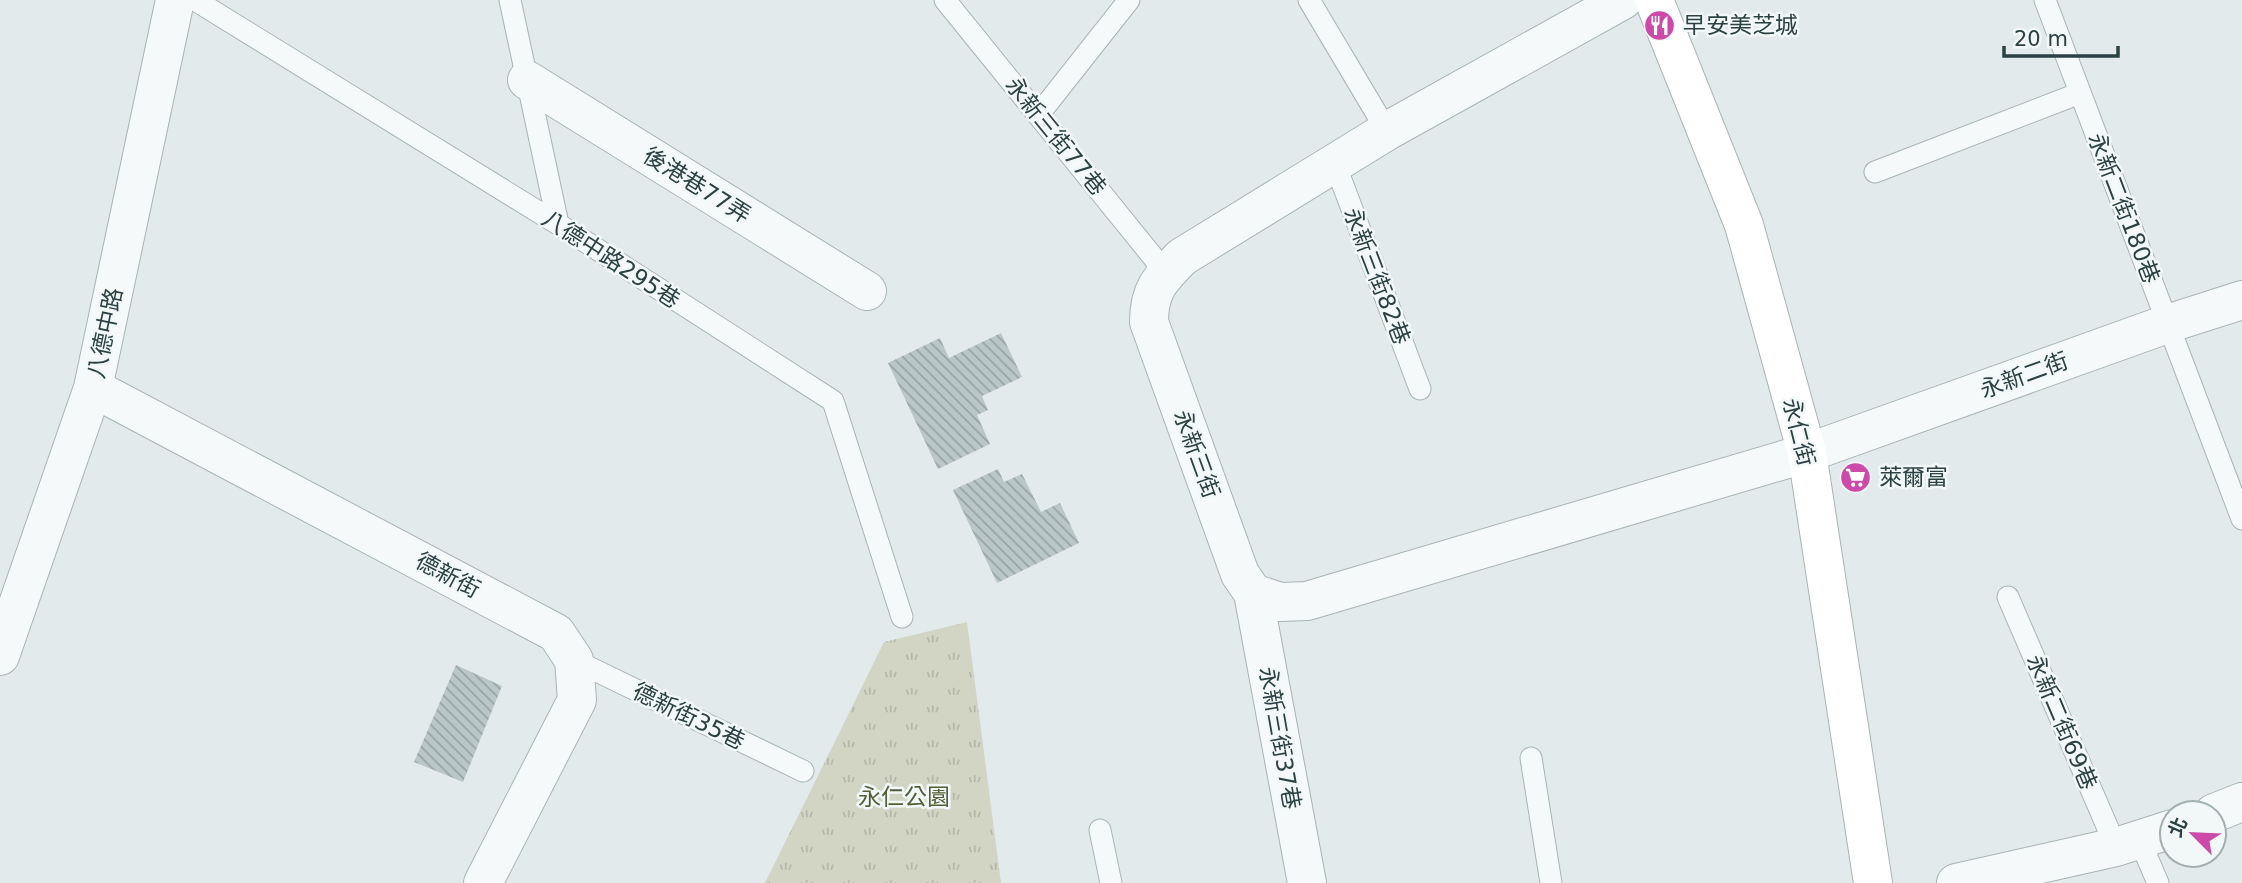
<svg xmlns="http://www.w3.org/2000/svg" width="2242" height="883" font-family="'DejaVu Sans','Noto Sans TC',sans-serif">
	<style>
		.grass { fill: url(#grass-tufts) }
		.building { fill: url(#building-back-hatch) }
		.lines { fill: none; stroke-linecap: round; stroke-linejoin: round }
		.lane-casing { stroke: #a8b4b5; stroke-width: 23 }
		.street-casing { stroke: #a8b4b5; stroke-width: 40 }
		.secondary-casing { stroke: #a8b4b5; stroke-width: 40 }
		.lane { stroke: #f5f9f9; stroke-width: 21 }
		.street { stroke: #f5f9f9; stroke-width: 38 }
		.secondary { stroke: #fff; stroke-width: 38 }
		.labels { text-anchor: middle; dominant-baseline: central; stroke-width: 5; stroke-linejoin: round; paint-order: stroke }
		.poi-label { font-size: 23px; fill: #2b4143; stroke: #f2f8f8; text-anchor: start }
		.street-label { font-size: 23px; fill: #2b4143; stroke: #f2f8f8 }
		.park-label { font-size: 23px; fill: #565e38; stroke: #f2f8f8 }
	</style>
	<defs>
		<pattern id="grass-tufts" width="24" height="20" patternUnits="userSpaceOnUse" patternTransform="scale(1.75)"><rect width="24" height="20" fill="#d2d4c4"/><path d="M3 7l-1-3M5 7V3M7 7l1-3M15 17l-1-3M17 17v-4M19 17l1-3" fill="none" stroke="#b4b7aa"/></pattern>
		<pattern id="building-back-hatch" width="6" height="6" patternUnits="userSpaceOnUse" patternTransform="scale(1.75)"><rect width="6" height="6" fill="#bac7c8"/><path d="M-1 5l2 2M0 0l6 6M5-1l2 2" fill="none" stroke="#97a3a4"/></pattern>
	</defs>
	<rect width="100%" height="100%" fill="#e3eaeb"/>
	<!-- grass -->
	<path class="grass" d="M 967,622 L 1001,883 L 765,883 L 884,642 Z"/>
	<!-- building -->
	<path class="building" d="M 1001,333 L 1022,377 L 982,396 L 988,410 L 977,415 L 990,444 L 938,469 L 888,363 L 940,338 L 949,358 Z
		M 998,469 L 1004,482 L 1022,474 L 1041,512 L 1060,503 L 1079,543 L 997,583 L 953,490 Z
		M 456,665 L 502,686 L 463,782 L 414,762 Z"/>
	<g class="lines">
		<defs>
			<path id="lane" d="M 195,0 L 558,224 L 833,401 L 902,617
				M 510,0 L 558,224
				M 945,0 L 1166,273
				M 1309,0 L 1387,131
				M 2045,0 L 2242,519
				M 1039,114 L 1129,0
				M 1335,164 L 1420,389
				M 1875,172 L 2080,93
				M 2008,597 L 2116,847
				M 574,660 L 803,771
				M 1531,758 L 1551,883
				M 1100,830 L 1111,883
				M 2140,841 L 2158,883"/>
			<path id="street" d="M 1623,0 L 1387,131 L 1182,257 C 1160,279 1149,290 1149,322 L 1240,574 L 1253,593 L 1280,602 L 1307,601 L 1807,453 L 2167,324 L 2242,300
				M 527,80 L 867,291
				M 93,388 L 556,633 L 574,660 L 577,700 L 483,883
				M 1253,593 L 1307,883
				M 0,656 L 93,388 L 175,0
				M 2214,813 L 2242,802
				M 1956,883 L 2116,847 L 2172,829"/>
			<path id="secondary" d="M 1654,0 L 1744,225 L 1807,453 L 1873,883"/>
		</defs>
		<!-- lane casing -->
		<use href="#lane" class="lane-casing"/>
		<!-- street casing -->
		<use href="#street" class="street-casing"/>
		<!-- secondary casing -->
		<use href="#secondary" class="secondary-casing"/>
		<!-- lane -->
		<use href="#lane" class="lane"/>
		<!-- street -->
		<use href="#street" class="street"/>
		<!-- secondary -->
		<use href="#secondary" class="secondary"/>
	</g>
	<!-- icons -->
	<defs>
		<symbol id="restaurant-disc" viewBox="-11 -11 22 22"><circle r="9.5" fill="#cd4aaa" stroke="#f2f8f8"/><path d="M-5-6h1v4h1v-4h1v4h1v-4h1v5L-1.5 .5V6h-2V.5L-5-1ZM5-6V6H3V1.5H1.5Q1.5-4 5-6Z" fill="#fff"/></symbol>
		<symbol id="supermarket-disc" viewBox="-11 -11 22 22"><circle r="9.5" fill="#cd4aaa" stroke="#f2f8f8"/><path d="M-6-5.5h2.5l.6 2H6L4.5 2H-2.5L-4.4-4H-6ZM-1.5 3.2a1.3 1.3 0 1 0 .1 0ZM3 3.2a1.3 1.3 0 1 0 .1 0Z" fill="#fff"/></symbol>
	</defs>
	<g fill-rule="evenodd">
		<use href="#restaurant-disc" x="1642" y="8" width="35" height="35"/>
		<use href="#supermarket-disc" x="1838" y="460" width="35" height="35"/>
	</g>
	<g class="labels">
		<!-- poi labels -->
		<g class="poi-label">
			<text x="1683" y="25">早安美芝城</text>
			<text x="1879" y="477">萊爾富</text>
		</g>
		<!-- street labels -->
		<g class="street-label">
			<text transform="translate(1056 136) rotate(51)">永新三街77巷</text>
			<text transform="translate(697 185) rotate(32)">後港巷77弄</text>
			<text transform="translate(2124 208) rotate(69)">永新二街180巷</text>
			<text transform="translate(611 259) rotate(33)">八德中路295巷</text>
			<text transform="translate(1377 276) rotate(69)">永新三街82巷</text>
			<text transform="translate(105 333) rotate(-78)">八德中路</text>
			<text transform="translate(2024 375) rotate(-20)">永新二街</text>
			<text transform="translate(1799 432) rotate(76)">永仁街</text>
			<text transform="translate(1197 454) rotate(70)">永新三街</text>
			<text transform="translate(448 575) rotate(28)">德新街</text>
			<text transform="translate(689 716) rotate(26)">德新街35巷</text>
			<text transform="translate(2062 722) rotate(67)">永新二街69巷</text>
			<text transform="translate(1280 738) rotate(80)">永新三街37巷</text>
		</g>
		<!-- park labels -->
		<g class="park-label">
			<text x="904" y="797">永仁公園</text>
		</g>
	</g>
	<!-- north arrow -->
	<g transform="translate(2193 834) rotate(294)"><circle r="33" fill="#f2f8f8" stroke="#a2afb0" stroke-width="2"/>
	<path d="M0-5L12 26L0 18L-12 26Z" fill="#cd4aaa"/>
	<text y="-10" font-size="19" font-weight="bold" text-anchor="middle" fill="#2b4143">北</text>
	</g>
	<!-- scale -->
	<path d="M2004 46v10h114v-10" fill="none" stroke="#2b4143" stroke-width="3.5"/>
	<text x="2014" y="46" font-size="21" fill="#2b4143" stroke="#f2f8f8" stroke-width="5" paint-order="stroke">20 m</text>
</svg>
